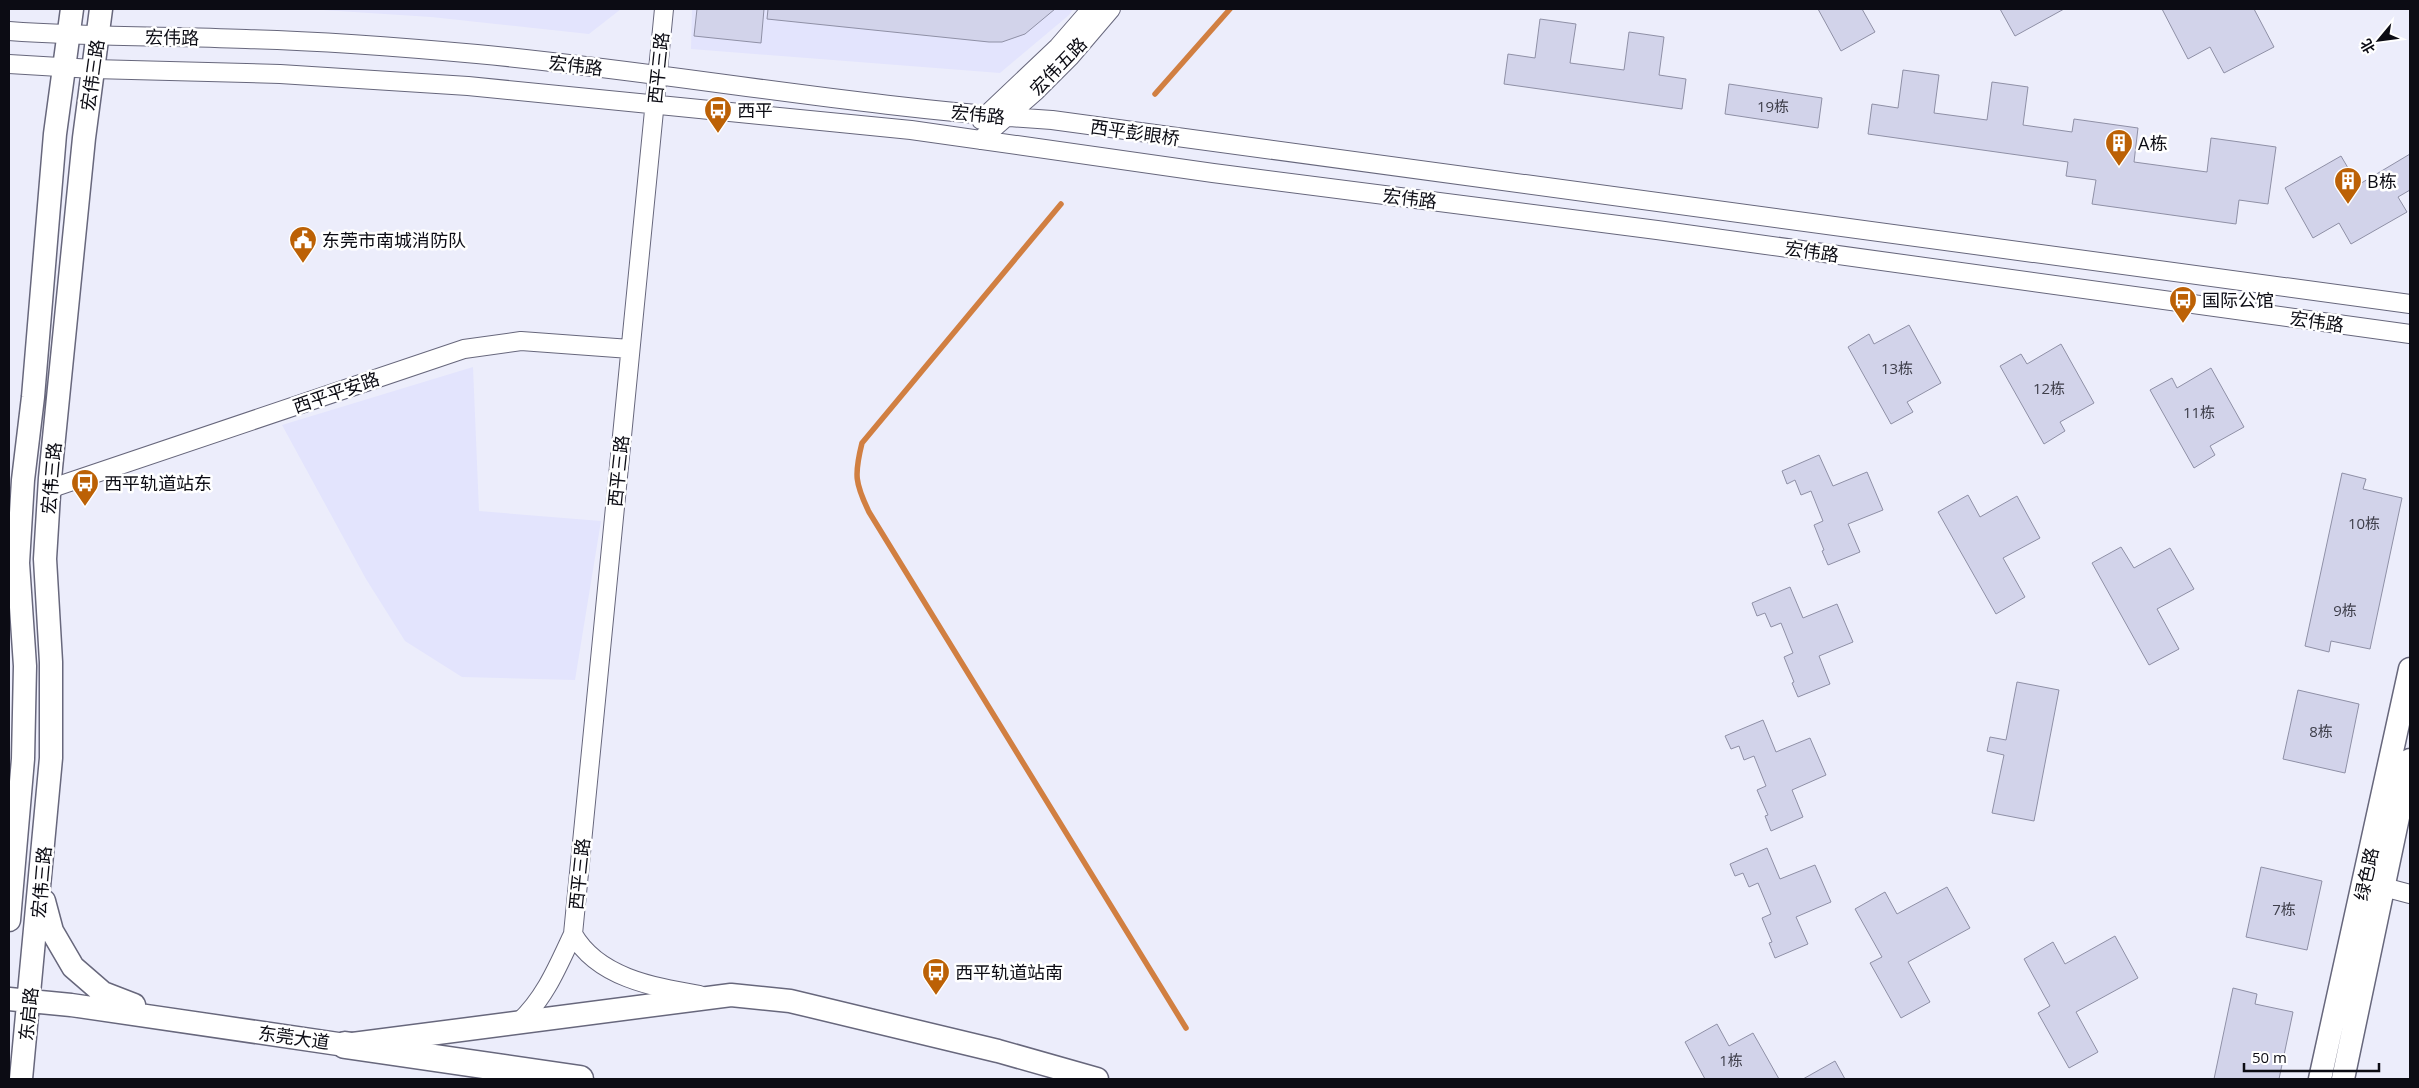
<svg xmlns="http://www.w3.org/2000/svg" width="2419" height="1088" font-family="'Open Sans','Noto Sans SC',sans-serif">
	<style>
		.built { fill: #e3e4fd }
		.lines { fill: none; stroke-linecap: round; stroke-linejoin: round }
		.stream { stroke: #d17f41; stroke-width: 5.5 }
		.building { fill: #d2d3ea; stroke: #8f90a6 }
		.minor-casing { stroke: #67677c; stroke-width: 20 }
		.major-casing { stroke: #67677c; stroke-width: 25 }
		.highway-casing { stroke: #67677c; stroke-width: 29 }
		.minor { stroke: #fff; stroke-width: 18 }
		.major { stroke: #fff; stroke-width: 22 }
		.highway { stroke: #fff; stroke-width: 26 }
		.labels { text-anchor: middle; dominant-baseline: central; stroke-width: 5; stroke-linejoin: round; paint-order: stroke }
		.number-label { font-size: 15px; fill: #3e3e4a }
		.street-label { font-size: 18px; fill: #0c0c14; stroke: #fff }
		.poi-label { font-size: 18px; fill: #0c0c14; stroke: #fff; text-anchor: start }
	</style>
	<rect width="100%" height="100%" fill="#ecedfb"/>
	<!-- built -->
	<path class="built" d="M 307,9 L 621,9 L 589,34 L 431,17 Z
		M 692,9 L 1073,9 L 1069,15 L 1000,73 L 691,49 Z
		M 473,367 L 479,511 L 601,521 L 575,680 L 462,677 L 405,641 L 366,579 L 282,425 Z"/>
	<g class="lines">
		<!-- stream -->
		<path class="stream" d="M 1155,94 L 1230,9
			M 1061,204 L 862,443 C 854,475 855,483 869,512 L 1186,1028"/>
	</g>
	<!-- building -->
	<path class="building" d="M 697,9 L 764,9 L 761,43 L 694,36 Z
		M 768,9 L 1055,9 L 1025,34 L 1002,42 L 989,42 L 767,19 Z
		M 1818,9 L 1862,9 L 1875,32 L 1841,51 Z
		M 2000,9 L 2064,9 L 2015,36 Z
		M 2162,9 L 2254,9 L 2274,47 L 2224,73 L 2210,47 L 2188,59 Z
		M 1540,19 L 1576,24 L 1570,63 L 1624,70 L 1629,32 L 1664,37 L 1659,75 L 1686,79 L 1682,109 L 1504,84 L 1508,54 L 1535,58 Z
		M 1903,70 L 1939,75 L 1934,113 L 1987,120 L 1992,82 L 2028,87 L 2023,125 L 2072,132 L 2074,119 L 2138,128 L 2134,162 L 2207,172 L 2211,138 L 2276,147 L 2268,204 L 2239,200 L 2236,224 L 2092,204 L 2096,180 L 2066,176 L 2068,162 L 1868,134 L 1872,104 L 1898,108 Z
		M 1729,84 L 1822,98 L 1818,128 L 1725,114 Z
		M 2410,154 L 2410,190 L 2398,197 L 2407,212 L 2351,244 L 2339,223 L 2313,238 L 2285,188 L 2341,156 L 2358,185 Z
		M 1909,325 L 1941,383 L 1907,402 L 1913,412 L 1891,424 L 1848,347 L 1869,334 L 1874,344 Z
		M 2061,344 L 2094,403 L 2060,422 L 2065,431 L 2044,444 L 2000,366 L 2021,354 L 2027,364 Z
		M 2211,368 L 2244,427 L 2210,446 L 2215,455 L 2194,468 L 2150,390 L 2172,378 L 2177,388 Z
		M 1819,455 L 1833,486 L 1867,472 L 1883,510 L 1848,524 L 1860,552 L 1828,565 L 1822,551 L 1824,550 L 1814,525 L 1823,521 L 1811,491 L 1801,495 L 1795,480 L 1787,484 L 1782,471 Z
		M 2342,473 L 2366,479 L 2363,489 L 2402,498 L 2370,649 L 2331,641 L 2329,652 L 2305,646 Z
		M 1968,495 L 1980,517 L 2017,496 L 2040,538 L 2003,558 L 2025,597 L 1996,614 L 1938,512 Z
		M 2121,547 L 2134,568 L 2170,548 L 2194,589 L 2157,609 L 2179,649 L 2149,665 L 2092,563 Z
		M 1790,587 L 1803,618 L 1837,604 L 1853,642 L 1819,656 L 1830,684 L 1798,697 L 1792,683 L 1794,682 L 1784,657 L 1793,653 L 1781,623 L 1771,627 L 1765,613 L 1757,616 L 1752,603 Z
		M 2017,682 L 2059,690 L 2034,821 L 1992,813 L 2004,755 L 1987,751 L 1990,737 L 2006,740 Z
		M 2298,690 L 2359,704 L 2345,773 L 2283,759 Z
		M 1763,720 L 1776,752 L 1810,738 L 1826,775 L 1792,790 L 1803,817 L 1771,831 L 1765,816 L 1768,815 L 1757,790 L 1766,786 L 1754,756 L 1744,760 L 1739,746 L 1731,749 L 1725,736 Z
		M 1767,848 L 1780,879 L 1815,865 L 1831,902 L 1796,917 L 1808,944 L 1775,958 L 1769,943 L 1772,942 L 1762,918 L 1771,914 L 1758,883 L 1749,887 L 1743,873 L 1735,876 L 1730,864 Z
		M 2261,867 L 2322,881 L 2307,950 L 2246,937 Z
		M 1947,887 L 1970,928 L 1908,962 L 1930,1002 L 1901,1018 L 1870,963 L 1882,957 L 1855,909 L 1885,892 L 1897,914 Z
		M 2115,936 L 2138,978 L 2076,1012 L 2098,1052 L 2069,1068 L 2038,1013 L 2050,1006 L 2024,959 L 2053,942 L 2065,964 Z
		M 2233,988 L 2257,994 L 2255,1004 L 2293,1012 L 2279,1079 L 2214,1079 Z
		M 1717,1024 L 1729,1046 L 1753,1033 L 1779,1079 L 1705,1079 L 1685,1042 Z
		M 1835,1061 L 1845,1079 L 1803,1079 Z"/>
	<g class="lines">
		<defs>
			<path id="minor" d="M 9,31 C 88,37 166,36 246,39 C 323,41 400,47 477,54 C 669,72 859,108 1052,120 L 2410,304
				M 9,64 L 93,69 L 280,74 L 468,86 L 911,130 L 1213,173 L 1657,230 L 2410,334
				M 981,120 L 1058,47 L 1091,9
				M 980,140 L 1036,91 L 1070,57 L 1111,9
				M 49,489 L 464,349 L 521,341 L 630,349
				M 2372,884 L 2410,894
				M 573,934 C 598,978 654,987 700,995
				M 519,1022 C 545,998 558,966 573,934 L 664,9"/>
			<path id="major" d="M 44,901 L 52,931 L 73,967 L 103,993 L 134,1005
				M 9,920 L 23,759 L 25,666 L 18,563 L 23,480 L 33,397 L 55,134 L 72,9
				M 9,999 L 71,1005 L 345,1045 L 731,995 L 790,1001 L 998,1051 L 1097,1079
				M 21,1079 L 51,758 L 51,662 L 45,559 L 50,478 L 84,138 L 101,9
				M 2320,1079 L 2410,669
				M 2343,1079 L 2410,760"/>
			<path id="highway" d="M 345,1045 L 580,1079"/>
		</defs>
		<!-- minor casing -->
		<use href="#minor" class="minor-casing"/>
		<!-- major casing -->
		<use href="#major" class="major-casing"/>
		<!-- highway casing -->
		<use href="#highway" class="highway-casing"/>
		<!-- minor -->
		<use href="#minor" class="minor"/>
		<!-- major -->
		<use href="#major" class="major"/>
		<!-- highway -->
		<use href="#highway" class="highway"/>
	</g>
	<!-- icons -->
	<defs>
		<symbol id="bus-pin" viewBox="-11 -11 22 30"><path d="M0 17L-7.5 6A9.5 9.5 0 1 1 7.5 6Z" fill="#bc6105" stroke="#fff"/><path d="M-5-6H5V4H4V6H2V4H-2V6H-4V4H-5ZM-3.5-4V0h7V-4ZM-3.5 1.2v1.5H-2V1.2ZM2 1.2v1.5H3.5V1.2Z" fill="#fff"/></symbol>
		<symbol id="building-pin" viewBox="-11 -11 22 30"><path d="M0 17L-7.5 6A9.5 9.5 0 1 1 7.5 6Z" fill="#bc6105" stroke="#fff"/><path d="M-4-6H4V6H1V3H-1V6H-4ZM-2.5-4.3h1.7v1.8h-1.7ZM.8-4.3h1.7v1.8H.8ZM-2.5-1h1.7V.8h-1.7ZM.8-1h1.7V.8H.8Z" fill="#fff"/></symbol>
		<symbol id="civic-pin" viewBox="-11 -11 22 30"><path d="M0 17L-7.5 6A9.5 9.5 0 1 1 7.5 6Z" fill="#bc6105" stroke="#fff"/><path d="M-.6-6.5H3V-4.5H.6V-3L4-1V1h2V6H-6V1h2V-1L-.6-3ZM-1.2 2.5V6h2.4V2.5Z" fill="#fff"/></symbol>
	</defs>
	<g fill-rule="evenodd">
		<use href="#bus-pin" x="702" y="94" width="32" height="43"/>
		<use href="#building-pin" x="2103" y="127" width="32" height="43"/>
		<use href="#building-pin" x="2332" y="165" width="32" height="43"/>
		<use href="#civic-pin" x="287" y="224" width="32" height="43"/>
		<use href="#bus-pin" x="2167" y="284" width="32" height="43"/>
		<use href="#bus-pin" x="69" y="467" width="32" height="43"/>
		<use href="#bus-pin" x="920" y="956" width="32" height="43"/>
	</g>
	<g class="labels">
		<!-- number labels -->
		<g class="number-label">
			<text x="1773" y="106">19栋</text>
			<text x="1897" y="368">13栋</text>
			<text x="2049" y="388">12栋</text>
			<text x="2199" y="412">11栋</text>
			<text x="2364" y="523">10栋</text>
			<text x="2345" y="610">9栋</text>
			<text x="2321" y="731">8栋</text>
			<text x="2284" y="909">7栋</text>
			<text x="1731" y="1060">1栋</text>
		</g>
		<!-- street labels -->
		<g class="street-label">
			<text transform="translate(172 37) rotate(1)">宏伟路</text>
			<text transform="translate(576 65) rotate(7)">宏伟路</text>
			<text transform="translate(1058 66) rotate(-46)">宏伟五路</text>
			<text transform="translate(658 68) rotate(-84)">西平三路</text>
			<text transform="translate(92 75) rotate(-82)">宏伟三路</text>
			<text transform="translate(978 114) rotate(6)">宏伟路</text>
			<text transform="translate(1135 132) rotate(8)">西平彭眼桥</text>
			<text transform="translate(1410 198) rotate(7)">宏伟路</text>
			<text transform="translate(1812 251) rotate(8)">宏伟路</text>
			<text transform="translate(2317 321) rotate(8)">宏伟路</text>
			<text transform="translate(336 392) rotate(-19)">西平平安路</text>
			<text transform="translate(618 471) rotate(-84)">西平三路</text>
			<text transform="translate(51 478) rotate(-85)">宏伟三路</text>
			<text transform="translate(579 874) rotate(-84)">西平三路</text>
			<text transform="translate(2366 874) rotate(-78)">绿色路</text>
			<text transform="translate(41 882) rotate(-85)">宏伟三路</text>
			<text transform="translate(28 1014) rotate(-84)">东启路</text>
			<text transform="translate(294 1037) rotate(8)">东莞大道</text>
		</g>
		<!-- poi labels -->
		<g class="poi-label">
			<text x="737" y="110">西平</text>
			<text x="2138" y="143">A栋</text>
			<text x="2367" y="181">B栋</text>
			<text x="322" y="240">东莞市南城消防队</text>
			<text x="2202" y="300">国际公馆</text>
			<text x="104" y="483">西平轨道站东</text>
			<text x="955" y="972">西平轨道站南</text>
		</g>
	</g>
	<!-- border -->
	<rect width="2419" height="1088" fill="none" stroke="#0c0c14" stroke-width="20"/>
	<!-- north arrow -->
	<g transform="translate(2379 40) rotate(241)" stroke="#ffffff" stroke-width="4" paint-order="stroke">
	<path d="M0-4L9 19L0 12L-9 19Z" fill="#0c0c14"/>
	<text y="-8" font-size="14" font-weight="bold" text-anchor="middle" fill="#0c0c14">北</text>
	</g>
	<!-- scale -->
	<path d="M2244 1063v8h135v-8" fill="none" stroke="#0c0c14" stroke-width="2.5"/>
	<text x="2252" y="1063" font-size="15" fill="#0c0c14" stroke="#ffffff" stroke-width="4" paint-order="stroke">50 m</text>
</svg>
